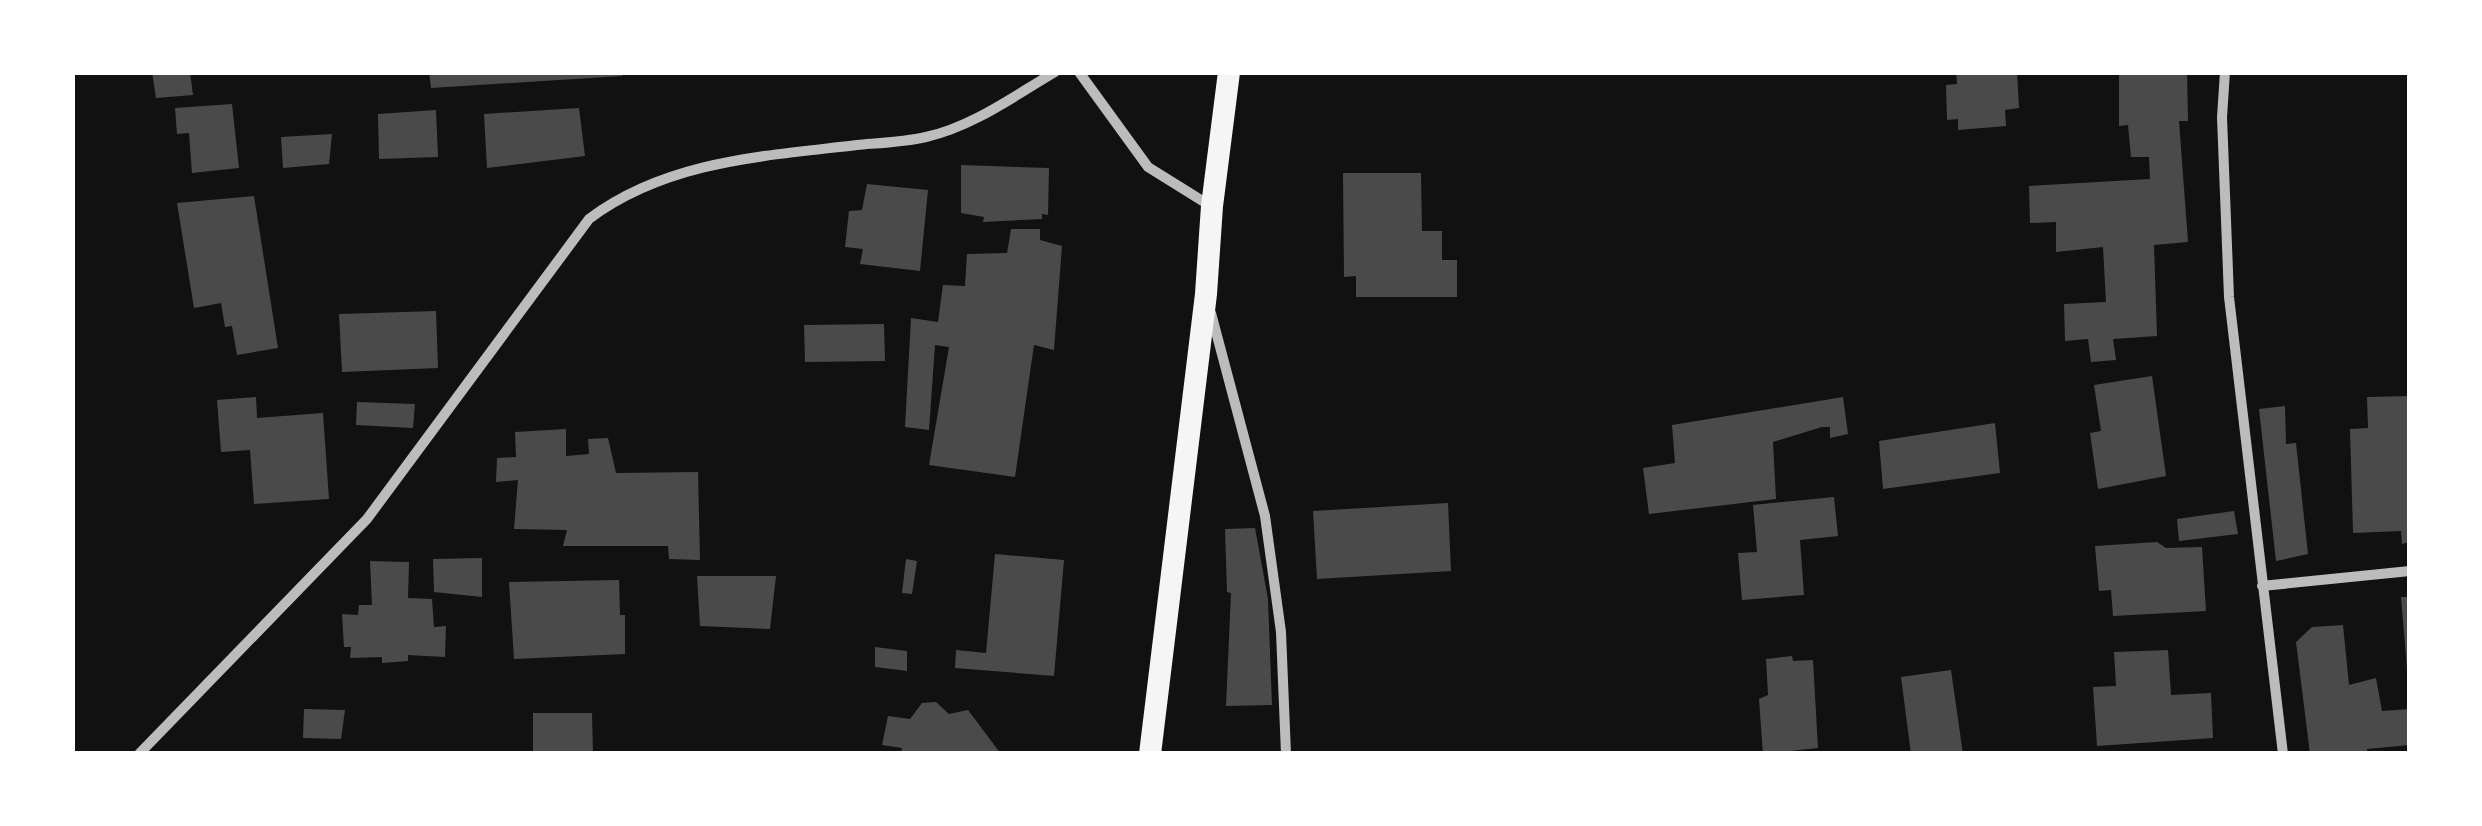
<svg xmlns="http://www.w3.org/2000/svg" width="2482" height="826" font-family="'PT Sans Narrow',sans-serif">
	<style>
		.building { fill: #4a4a4a }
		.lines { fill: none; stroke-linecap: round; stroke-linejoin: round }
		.minor { stroke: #bcbcbc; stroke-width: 10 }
		.primary { stroke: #f5f5f5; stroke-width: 22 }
	</style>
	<rect width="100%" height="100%" fill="#111"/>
	<!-- building -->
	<path class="building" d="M 152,72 L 190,72 L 193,95 L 156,98 Z
		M 429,72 L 622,72 L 622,76 L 431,88 Z
		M 1956,72 L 2017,72 L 2019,108 L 2005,110 L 2006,126 L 1958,130 L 1958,119 L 1947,120 L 1946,85 L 1957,84 Z
		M 2119,72 L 2187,72 L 2188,121 L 2179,121 L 2188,242 L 2154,245 L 2157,336 L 2113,339 L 2116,360 L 2091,362 L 2088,339 L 2065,341 L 2064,304 L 2106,302 L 2103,247 L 2056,252 L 2056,222 L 2030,223 L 2029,186 L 2150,179 L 2149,157 L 2131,157 L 2128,125 L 2119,126 Z
		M 232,104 L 239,168 L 192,173 L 189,133 L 177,134 L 175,108 Z
		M 579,108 L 585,156 L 487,168 L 484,114 Z
		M 436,110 L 438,157 L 379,159 L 378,114 Z
		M 332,134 L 329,164 L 283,168 L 281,137 Z
		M 961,165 L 1049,168 L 1048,215 L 1042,214 L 1042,219 L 983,222 L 984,217 L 961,213 Z
		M 1343,173 L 1421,173 L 1422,231 L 1442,231 L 1442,260 L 1457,260 L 1457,297 L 1356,297 L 1356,276 L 1344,277 Z
		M 867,184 L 928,190 L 920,271 L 860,264 L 863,249 L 845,247 L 849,211 L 862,210 Z
		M 254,196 L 278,348 L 237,355 L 232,326 L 225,327 L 221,303 L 194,308 L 177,203 Z
		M 1011,229 L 1040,229 L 1040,240 L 1062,246 L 1054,350 L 1034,345 L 1015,477 L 929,465 L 949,347 L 935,345 L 929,430 L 905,427 L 911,318 L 938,322 L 943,285 L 965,286 L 967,254 L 1007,253 Z
		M 436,311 L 438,368 L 342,372 L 339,314 Z
		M 884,324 L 885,361 L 805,362 L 804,325 Z
		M 2152,376 L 2166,476 L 2098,489 L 2090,433 L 2101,431 L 2094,385 Z
		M 2410,396 L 2410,542 L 2402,544 L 2401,531 L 2353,533 L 2350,429 L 2368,428 L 2367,397 Z
		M 256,397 L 257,418 L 323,413 L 329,499 L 254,504 L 250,450 L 221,452 L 217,400 Z
		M 1843,397 L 1848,434 L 1830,438 L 1830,427 L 1822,427 L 1773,442 L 1776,499 L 1649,514 L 1643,468 L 1675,463 L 1672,425 Z
		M 357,402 L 415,404 L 413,428 L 356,425 Z
		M 2285,406 L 2286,444 L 2296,443 L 2308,554 L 2276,561 L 2259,409 Z
		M 1995,423 L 2000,473 L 1883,489 L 1879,441 Z
		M 566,429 L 566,456 L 589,454 L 588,439 L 608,438 L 616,473 L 698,472 L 700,560 L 669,559 L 668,546 L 563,546 L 567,530 L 514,529 L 518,480 L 496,482 L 497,458 L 516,457 L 515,432 Z
		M 1834,497 L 1838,536 L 1800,540 L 1804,595 L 1742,600 L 1738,553 L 1757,552 L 1753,505 Z
		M 1448,503 L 1451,571 L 1317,579 L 1313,511 Z
		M 2234,511 L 2238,534 L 2179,541 L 2177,519 Z
		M 1255,528 L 1268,599 L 1272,705 L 1226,706 L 1231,593 L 1227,592 L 1225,529 Z
		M 2157,542 L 2166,548 L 2202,547 L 2206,611 L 2113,616 L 2111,590 L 2099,591 L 2095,546 Z
		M 995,554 L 1064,560 L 1054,676 L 955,668 L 956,650 L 986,653 Z
		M 482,558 L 482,597 L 434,592 L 433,559 Z
		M 906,559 L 917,561 L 912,594 L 902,593 Z
		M 370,561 L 409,562 L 408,598 L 432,599 L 434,627 L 446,626 L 445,657 L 408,655 L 408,661 L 382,663 L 382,657 L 350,658 L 351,647 L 344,647 L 342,614 L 358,615 L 359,605 L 372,605 Z
		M 697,576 L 776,576 L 770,629 L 700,626 Z
		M 619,580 L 620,615 L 625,615 L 625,654 L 514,659 L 509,582 Z
		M 2401,597 L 2410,597 L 2410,669 L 2407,669 Z
		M 2343,625 L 2349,685 L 2376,678 L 2382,711 L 2410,709 L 2410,745 L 2367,749 L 2368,754 L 2310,754 L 2296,642 L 2312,627 Z
		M 875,647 L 907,651 L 907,671 L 875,667 Z
		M 2168,650 L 2171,695 L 2211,693 L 2213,738 L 2097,746 L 2093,687 L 2116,686 L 2114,652 Z
		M 1792,656 L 1793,661 L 1813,660 L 1818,748 L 1763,754 L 1759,699 L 1768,695 L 1766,659 Z
		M 1951,670 L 1963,754 L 1911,754 L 1901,677 Z
		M 936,702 L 949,714 L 968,710 L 1001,754 L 901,754 L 902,748 L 882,745 L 888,716 L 910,719 L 922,703 Z
		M 304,709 L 345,710 L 341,739 L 303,738 Z
		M 533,713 L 592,713 L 593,754 L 533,754 Z"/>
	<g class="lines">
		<!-- minor -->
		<path class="minor" d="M 1079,72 L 1148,167 L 1209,205
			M 2225,72 L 2222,117 L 2229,297 L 2283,754
			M 1211,313 L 1265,516 L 1281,632 L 1286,754
			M 2262,586 L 2410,571
			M 139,754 L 367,519 L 589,219 C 666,161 764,156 857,145 C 880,143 904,142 926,137 C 972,127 1014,96 1055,72"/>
		<!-- primary -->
		<path class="primary" d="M 1150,754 L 1206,294 L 1212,206 L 1229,72"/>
	</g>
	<!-- border -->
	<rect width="2482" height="826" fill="none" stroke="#ffffff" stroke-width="150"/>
</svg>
